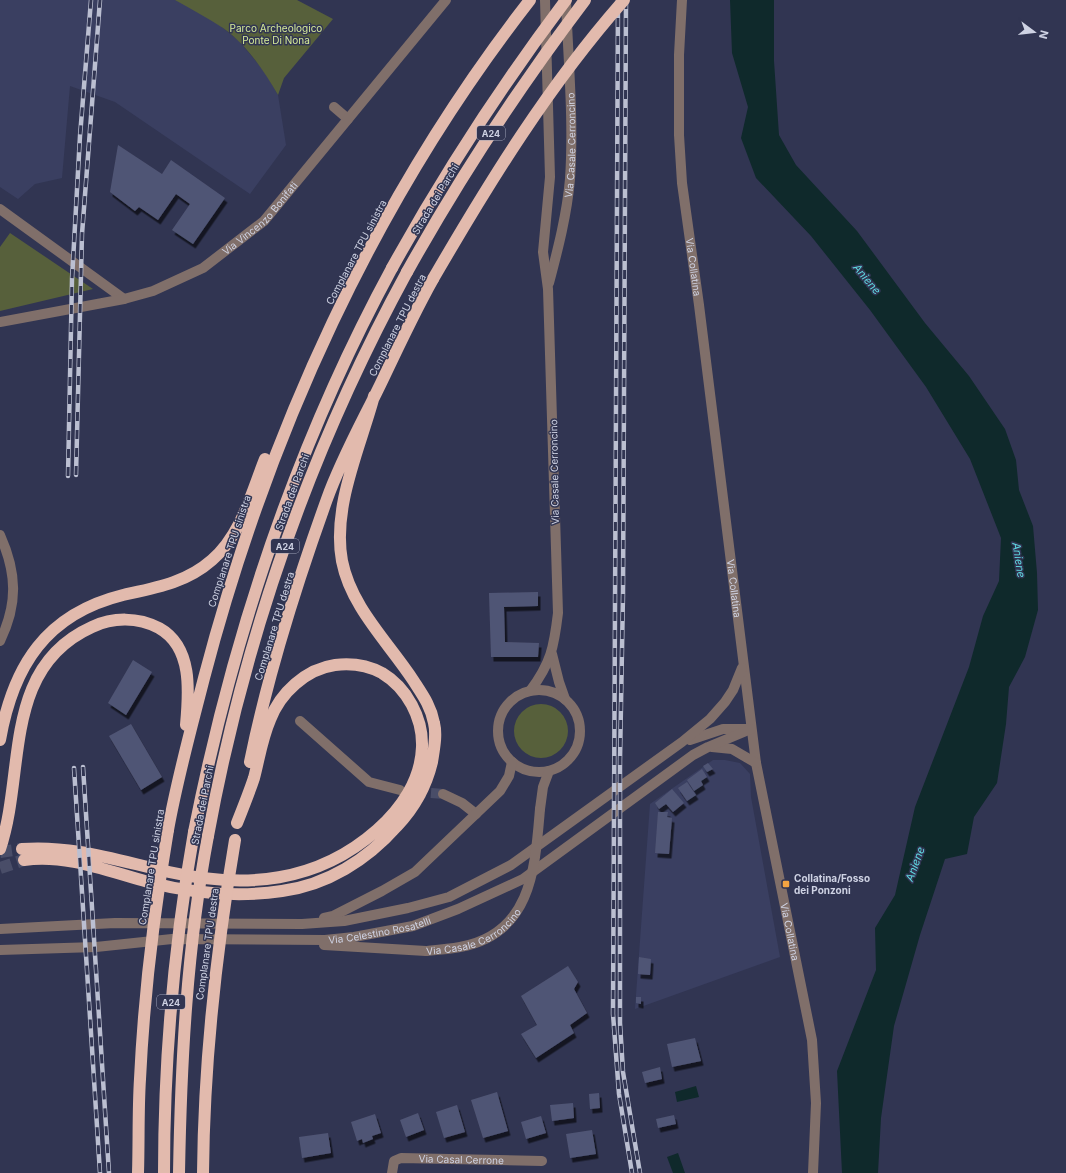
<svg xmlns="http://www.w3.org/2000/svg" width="1066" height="1173" font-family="Inter,sans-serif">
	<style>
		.built { fill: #3a3f61 }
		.green { fill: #57603b }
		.water { fill: #0f292b }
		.building { fill: #505574; filter: url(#shadow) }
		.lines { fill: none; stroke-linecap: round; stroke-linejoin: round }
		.minor-tunnel { stroke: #494d68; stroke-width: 10; stroke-dasharray: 10 5; stroke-linecap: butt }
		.highway-tunnel { stroke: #494d68; stroke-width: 12; stroke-dasharray: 12 6; stroke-linecap: butt }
		.minor { stroke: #806f6a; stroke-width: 10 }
		.highway { stroke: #e2baad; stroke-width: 12 }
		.rail-casing { stroke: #bbbfd1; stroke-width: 4.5 }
		.rail { stroke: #313552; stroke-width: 3; stroke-dasharray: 9; stroke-linecap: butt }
		.minor-bridge { stroke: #806f6a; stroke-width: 10 }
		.highway-bridge { stroke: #e2baad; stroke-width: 12 }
		.poi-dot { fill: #f3a442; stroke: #313552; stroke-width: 1.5 }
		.labels { text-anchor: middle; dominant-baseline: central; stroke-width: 3; stroke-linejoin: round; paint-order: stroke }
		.shield { fill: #313552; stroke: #9fa3b8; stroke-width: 1 }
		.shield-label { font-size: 9px; font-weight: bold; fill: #ced2e3 }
		.park-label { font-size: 10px; fill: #d7ec98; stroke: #313552 }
		.street-label { font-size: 10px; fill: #ced2e3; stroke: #313552 }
		.poi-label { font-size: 10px; font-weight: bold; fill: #ced2e3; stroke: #313552; text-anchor: start }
		.water-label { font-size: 11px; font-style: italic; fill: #5edae2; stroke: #313552 }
	</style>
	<defs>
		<filter id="shadow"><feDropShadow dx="2.5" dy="4.5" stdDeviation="0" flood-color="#0009"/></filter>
	</defs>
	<rect width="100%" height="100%" fill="#313552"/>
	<!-- built -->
	<path class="built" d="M 0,0 L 183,0 L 206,14 L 239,41 L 265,72 L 278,95 L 286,145 L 250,194 L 115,102 L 70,86 L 62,178 L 35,184 L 18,199 L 0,187 Z
		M 713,760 L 725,760 L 740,763 L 750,774 L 751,797 L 780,957 L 635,1009 L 650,804 Z"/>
	<!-- green -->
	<path class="green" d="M 175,0 L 297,0 L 333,19 L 284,78 L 278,95 C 264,71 247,45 223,28 C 208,18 191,9 175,0 Z
		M 10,233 L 93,289 L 0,311 L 0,247 Z
		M514 731a27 27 0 1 1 54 0a27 27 0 1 1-54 0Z"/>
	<!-- water -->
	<path class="water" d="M 730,0 L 774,0 L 774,61 L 779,135 L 796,165 L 857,231 L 925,323 L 969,376 L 1005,429 L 1016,460 L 1019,490 L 1033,526 L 1037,573 L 1038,610 L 1025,657 L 1009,687 L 1006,724 L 997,783 L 974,817 L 967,854 L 945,859 L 920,935 L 894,1026 L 881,1118 L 878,1173 L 842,1173 L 837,1071 L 876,970 L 875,928 L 895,895 L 915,807 L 969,667 L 983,616 L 999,581 L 1001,538 L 970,459 L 926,387 L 870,310 L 811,236 L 756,178 L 741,138 L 748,107 L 732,53 Z
		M 696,1086 L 699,1097 L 677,1102 L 675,1092 Z
		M 678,1153 L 685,1173 L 673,1173 L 667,1157 Z"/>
	<!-- building -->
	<path class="building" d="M 118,145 L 162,174 L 171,160 L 225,198 L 193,244 L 172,230 L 190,204 L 176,194 L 158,220 L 139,207 L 135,211 L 110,192 Z
		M 538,592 L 538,606 L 504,607 L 505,642 L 539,643 L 538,657 L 491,657 L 489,593 Z
		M 133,660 L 152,672 L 126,715 L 108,703 Z
		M 131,724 L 162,777 L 141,790 L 109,736 Z
		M 708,763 L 713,769 L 707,772 L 703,766 Z
		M 702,769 L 707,777 L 701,781 L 703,785 L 694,791 L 687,780 Z
		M 687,782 L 696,795 L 687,801 L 678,788 Z
		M 672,789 L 684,803 L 673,812 L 666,804 L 659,809 L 655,803 Z
		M 658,812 L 668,812 L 667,817 L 672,818 L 669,854 L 655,853 Z
		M 639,957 L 651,959 L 650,975 L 638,974 Z
		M 568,966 L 578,982 L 574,989 L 587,1013 L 570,1025 L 574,1033 L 536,1058 L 521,1034 L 537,1025 L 521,996 Z
		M 636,997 L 641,997 L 641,1004 L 636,1003 Z
		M 695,1038 L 701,1061 L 672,1067 L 667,1044 Z
		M 660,1067 L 662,1079 L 645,1083 L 642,1072 Z
		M 497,1092 L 508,1131 L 483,1138 L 471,1100 Z
		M 599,1093 L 600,1108 L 590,1109 L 589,1094 Z
		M 573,1103 L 574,1118 L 552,1121 L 550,1105 Z
		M 457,1105 L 465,1132 L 444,1138 L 436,1112 Z
		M 418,1113 L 424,1130 L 406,1137 L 400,1120 Z
		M 375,1114 L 381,1133 L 372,1136 L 373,1139 L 363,1143 L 362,1139 L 357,1141 L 351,1122 Z
		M 674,1115 L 676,1124 L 658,1128 L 656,1119 Z
		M 541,1116 L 546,1133 L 526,1139 L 521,1122 Z
		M 592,1130 L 596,1154 L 570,1158 L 566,1134 Z
		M 328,1133 L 331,1153 L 302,1158 L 299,1137 Z"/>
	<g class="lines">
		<!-- minor-tunnel -->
		<path class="minor-tunnel" d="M 416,792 L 443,794"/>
		<!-- highway-tunnel -->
		<path class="highway-tunnel" d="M 0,852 L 22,849
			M 0,868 L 24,860"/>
		<!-- minor -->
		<g class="minor">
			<path id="s1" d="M 682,0 L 679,55 L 679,135 L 682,183 L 699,305 L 756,763 L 812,1040 L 816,1103 L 813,1173"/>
			<path d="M 334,107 L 348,119"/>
			<path d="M 0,209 L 124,299"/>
			<path id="s2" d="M 549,283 C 558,249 567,214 570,179 C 574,120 568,59 566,0"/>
			<path id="s3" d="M 0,322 L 124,299 L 153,291 L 203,268 L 264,221 L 446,0"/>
			<path d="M 0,535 C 17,573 18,604 0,641"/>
			<path d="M 552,654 L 559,682 L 565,699"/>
			<circle cx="539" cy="731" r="41"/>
			<path d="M 530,691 C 551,663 554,647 558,613 L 548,289 L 543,252 L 550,177 L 545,0"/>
			<path d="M 300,721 L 369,782 L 400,790"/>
			<path d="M 690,740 L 723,729 L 750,729"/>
			<path d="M 712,747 L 732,749 L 756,763"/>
			<path d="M 443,794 L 462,803 L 476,814"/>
			<path d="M 540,809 L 543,787 L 549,771"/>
			<path d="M 324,918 L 333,916 L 382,891 L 415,872 L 500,791 L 509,776 L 512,762"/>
			<path d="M 0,929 L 115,923 L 302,924 L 344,921 L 408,908 L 449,897 L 511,865 L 682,742 L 710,719 L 725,702 L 733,690 L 742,668"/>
			<path d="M 324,945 L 426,951"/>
			<path id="s4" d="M 0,950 L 96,947 L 172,939 L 325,940 L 354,937 L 413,926 L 458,909 L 523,879 L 693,755 L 708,747 L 751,729"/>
			<path id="s5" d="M 392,1173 L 394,1161 L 401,1158 L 542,1161"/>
		</g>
		<!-- highway -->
		<path class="highway" d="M 0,740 C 13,666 46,614 123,595 C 155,588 186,583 212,560 C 241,535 251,494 265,459
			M 250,762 C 268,673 296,585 327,499 C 342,457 364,419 383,379 C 399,345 415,311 433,279
			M 168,830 C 177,779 191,729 204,678 C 268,434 374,200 530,0
			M 194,832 C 233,635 296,445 392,268
			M 208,836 C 244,639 311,448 407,272
			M 0,849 C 26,772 1,668 92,627 C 113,617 138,617 159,628 C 193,647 189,692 186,725
			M 22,849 C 73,845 119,861 169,872 C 245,889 317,883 377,830 C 401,809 421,780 422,747 C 423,718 407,688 382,673 C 367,665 351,663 335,665 C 306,669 280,693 270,720 C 262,738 259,759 254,778 C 249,793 243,808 237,823
			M 24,860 C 67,854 107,871 148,882 C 191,893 237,898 282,891 C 327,885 367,860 397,826 C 415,807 426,787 432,762 C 434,749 437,735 434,723 C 431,706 422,694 413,680 C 388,642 351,607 342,561 C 332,507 360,448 374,396"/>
		<defs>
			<path id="rail" d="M 618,0 L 613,1014 L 619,1094 L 632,1173
				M 626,0 L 623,594 L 620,761 L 620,1023 L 623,1072 L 640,1173
				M 76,475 L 82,234 L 100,0
				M 68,476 L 72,279 L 80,136 L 91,0
				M 83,767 L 109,1173
				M 74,768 L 100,1173"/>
		</defs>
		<!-- rail casing -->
		<use href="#rail" class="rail-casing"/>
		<!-- rail -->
		<use href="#rail" class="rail"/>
		<!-- minor-bridge -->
		<path class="minor-bridge" id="s6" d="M 426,951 C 437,950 449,949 460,947 C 532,934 535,868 540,809"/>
		<!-- highway-bridge -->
		<path class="highway-bridge" d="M 392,268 C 444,174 502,85 566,0
			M 407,272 C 460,177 519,87 585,0
			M 433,279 C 490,181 549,85 624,0
			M 138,1173 C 139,1142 138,1110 140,1079 C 144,995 154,912 168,830
			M 164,1173 C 164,1058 174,945 194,832
			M 179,1173 C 181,1060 187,947 208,836
			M 203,1173 C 204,1059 216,952 235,840"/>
	</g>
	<!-- markers -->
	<rect class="poi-dot" x="782" y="880" width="8" height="8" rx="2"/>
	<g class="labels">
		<!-- shield labels -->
		<g class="shield">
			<rect x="477" y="126" width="28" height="14" rx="3"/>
			<rect x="271" y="539" width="28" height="14" rx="3"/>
			<rect x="157" y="995" width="28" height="14" rx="3"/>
		</g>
		<g class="shield-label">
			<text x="491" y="133">A24</text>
			<text x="285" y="546">A24</text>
			<text x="171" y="1002">A24</text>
		</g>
		<!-- park labels -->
		<g class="park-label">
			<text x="276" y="28">Parco Archeologico<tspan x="276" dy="12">Ponte Di Nona</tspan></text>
		</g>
		<!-- street labels -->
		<g class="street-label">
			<text stroke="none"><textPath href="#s2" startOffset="140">Via Casale Cerroncino</textPath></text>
			<text transform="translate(435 199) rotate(-59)">Strada dei Parchi</text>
			<text stroke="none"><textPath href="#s3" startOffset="287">Via Vincenzo Bonifati</textPath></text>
			<text transform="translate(356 252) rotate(-62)">Complanare TPU sinistra</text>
			<text stroke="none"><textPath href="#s1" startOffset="268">Via Collatina</textPath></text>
			<text transform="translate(397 325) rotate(-63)">Complanare TPU destra</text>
			<text transform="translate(554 472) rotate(-91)">Via Casale Cerroncino</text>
			<text transform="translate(292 492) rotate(-70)">Strada dei Parchi</text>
			<text transform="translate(229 551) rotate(-72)">Complanare TPU sinistra</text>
			<text stroke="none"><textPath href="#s1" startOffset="592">Via Collatina</textPath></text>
			<text transform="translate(274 626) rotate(-73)">Complanare TPU destra</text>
			<text transform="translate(202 805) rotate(-79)">Strada dei Parchi</text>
			<text transform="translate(151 867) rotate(-81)">Complanare TPU sinistra</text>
			<text stroke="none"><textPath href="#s6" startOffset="53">Via Casale Cerroncino</textPath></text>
			<text stroke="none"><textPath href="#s4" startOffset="381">Via Celestino Rosatelli</textPath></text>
			<text stroke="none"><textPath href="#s1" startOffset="940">Via Collatina</textPath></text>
			<text transform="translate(207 944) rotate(-82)">Complanare TPU destra</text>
			<text stroke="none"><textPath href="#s5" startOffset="80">Via Casal Cerrone</textPath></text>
		</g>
		<!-- poi labels -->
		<g class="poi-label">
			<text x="794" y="878">Collatina/Fosso<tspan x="794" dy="12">dei Ponzoni</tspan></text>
		</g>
		<!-- water labels -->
		<g class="water-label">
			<text transform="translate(867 279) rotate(50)">Aniene</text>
			<text transform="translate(1019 560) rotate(81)">Aniene</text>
			<text transform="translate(915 864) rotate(-70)">Aniene</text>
		</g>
	</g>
	<!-- north arrow -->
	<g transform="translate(1034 32) rotate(105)" stroke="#313552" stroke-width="3" paint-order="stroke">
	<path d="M0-3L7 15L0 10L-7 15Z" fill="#ced2e3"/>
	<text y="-6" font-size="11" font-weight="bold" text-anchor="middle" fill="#ced2e3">N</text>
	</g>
</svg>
